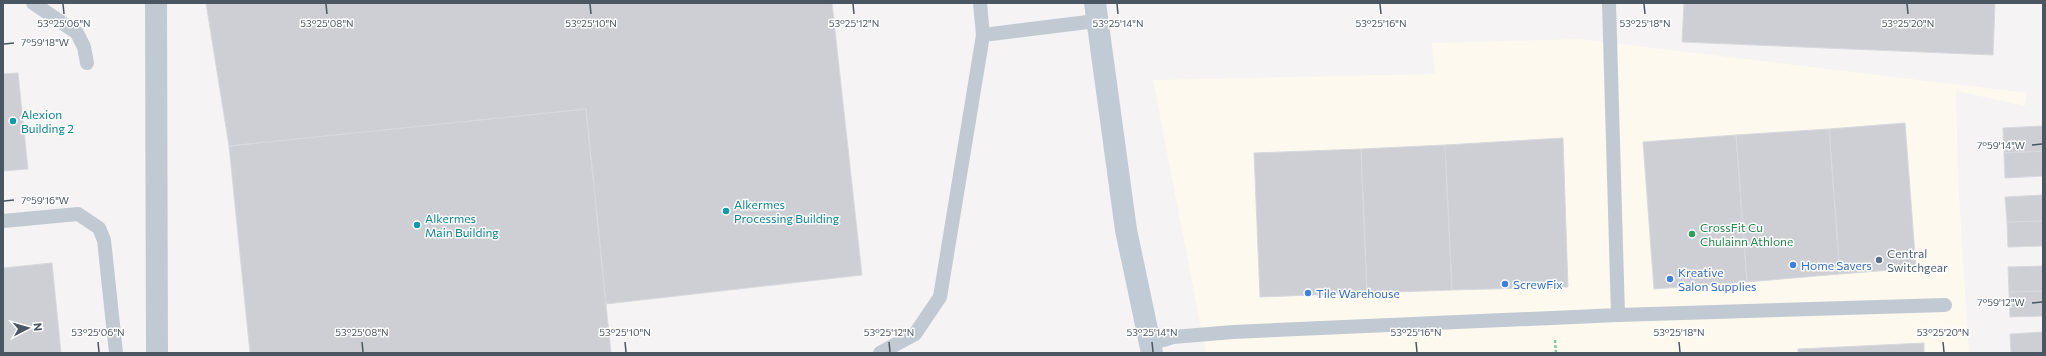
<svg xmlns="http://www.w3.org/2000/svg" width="2046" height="356" font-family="Commissioner,sans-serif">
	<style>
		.commercial { fill: #fdf9ef }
		.building { fill: #cdcfd5; stroke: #d7d9de }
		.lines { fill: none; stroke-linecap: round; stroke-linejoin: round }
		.path { stroke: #7ad0a6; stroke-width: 2.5; stroke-dasharray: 3 2; stroke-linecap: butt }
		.service { stroke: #c1cad2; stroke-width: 14 }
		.minor { stroke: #c1cad2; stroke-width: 22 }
		.secondary { stroke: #c1cbd6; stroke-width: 22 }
		.ticks { fill: none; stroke: #4a5661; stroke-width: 1.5 }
		.culture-dot { fill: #0f9aa8; stroke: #fff; stroke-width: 1.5 }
		.leisure-dot { fill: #2e9e5b; stroke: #fff; stroke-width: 1.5 }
		.service-dot { fill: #5c6f8a; stroke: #fff; stroke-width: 1.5 }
		.shop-dot { fill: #3f7fe0; stroke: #fff; stroke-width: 1.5 }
		.labels { text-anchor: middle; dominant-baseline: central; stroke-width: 3; stroke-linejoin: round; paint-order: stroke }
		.culture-label { font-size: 12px; fill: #0d838f; stroke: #fff; text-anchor: start }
		.leisure-label { font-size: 12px; fill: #27864d; stroke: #fff; text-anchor: start }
		.service-label { font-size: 12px; fill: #4e5e75; stroke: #fff; text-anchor: start }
		.shop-label { font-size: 12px; fill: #366cbe; stroke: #fff; text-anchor: start }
		.ticks-label { font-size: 10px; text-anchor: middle; fill: #4a5661; stroke: #fff; stroke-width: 3; stroke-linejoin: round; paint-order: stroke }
	</style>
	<rect width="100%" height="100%" fill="#f5f3f3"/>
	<!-- commercial -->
	<path class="commercial" d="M 1580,39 L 2027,93 L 2025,106 L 1956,91 L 1958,179 L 1969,353 L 1206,353 L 1153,80 L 1435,74 L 1432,43 Z"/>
	<!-- building -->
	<path class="building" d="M 206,3 L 832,3 L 862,275 L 606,304 L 586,109 L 229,146 Z
		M 1684,3 L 1995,3 L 1993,55 L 1682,42 Z
		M 18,73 L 28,169 L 3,171 L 3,74 Z
		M 586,109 L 611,353 L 250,353 L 229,146 Z
		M 1905,123 L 1916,268 L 1840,274 L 1829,129 Z
		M 2042,126 L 2043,151 L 2004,153 L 2003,128 Z
		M 1829,129 L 1840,274 L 1747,282 L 1736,135 Z
		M 1736,135 L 1747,282 L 1654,289 L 1643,142 Z
		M 1563,138 L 1568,287 L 1452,290 L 1445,145 Z
		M 1445,145 L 1452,290 L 1367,293 L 1361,149 Z
		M 1361,149 L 1367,293 L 1260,297 L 1254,153 Z
		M 2043,151 L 2043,176 L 2005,178 L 2004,153 Z
		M 2043,195 L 2043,221 L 2007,222 L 2005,197 Z
		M 2043,221 L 2043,246 L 2008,247 L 2007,222 Z
		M 52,263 L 61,353 L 3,353 L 3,268 Z
		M 2043,266 L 2043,291 L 2009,292 L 2008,267 Z
		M 2043,291 L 2043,316 L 2010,317 L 2009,292 Z
		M 2043,332 L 2043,353 L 2011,353 L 2010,334 Z
		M 1924,343 L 1924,353 L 1798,353 L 1798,349 Z"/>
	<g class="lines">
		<!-- path -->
		<path class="path" d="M 1555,340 L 1556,353"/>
		<!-- service -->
		<path class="service" d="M 33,3 L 77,33 L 84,47 L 87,63
			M 1609,3 L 1618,315
			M 983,35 L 1096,21
			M 3,221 L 78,214 L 99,228 L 104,240 L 116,353
			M 1150,344 L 1173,337 L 1233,332 L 1618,315 L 1945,305
			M 880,353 L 915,334 L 940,297 L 983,35 L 980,3"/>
		<!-- minor -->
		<path class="minor" d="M 156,3 L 157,353"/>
		<!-- secondary -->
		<path class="secondary" d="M 1095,3 L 1126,230 L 1152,353"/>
	</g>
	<!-- ticks -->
	<path class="ticks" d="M 63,4 L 64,14M 326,4 L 327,14M 590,4 L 591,14M 853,4 L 854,14M 1117,4 L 1118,14M 1380,4 L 1381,14M 1644,4 L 1645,14M 1907,4 L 1908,14M 4,44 L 14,43M 2032,145 L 2042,144M 4,201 L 14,200M 2032,303 L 2042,302M 98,342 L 99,352M 362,342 L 363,352M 625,342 L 626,352M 889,342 L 890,352M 1152,342 L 1153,352M 1416,342 L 1417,352M 1679,342 L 1680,352M 1943,342 L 1944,352"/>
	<!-- markers -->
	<g class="culture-dot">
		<circle cx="13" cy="121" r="4"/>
		<circle cx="726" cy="211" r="4"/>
		<circle cx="417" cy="225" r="4"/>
	</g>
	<circle class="leisure-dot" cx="1692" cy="234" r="4"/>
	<circle class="service-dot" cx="1879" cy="260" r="4"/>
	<g class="shop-dot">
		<circle cx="1793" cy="265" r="4"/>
		<circle cx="1670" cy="279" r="4"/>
		<circle cx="1505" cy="284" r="4"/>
		<circle cx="1308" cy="293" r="4"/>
	</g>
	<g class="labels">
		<!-- culture labels -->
		<g class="culture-label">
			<text x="21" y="114">Alexion<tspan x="21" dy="14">Building 2</tspan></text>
			<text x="734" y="204">Alkermes<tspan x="734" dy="14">Processing Building</tspan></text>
			<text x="425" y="218">Alkermes<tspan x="425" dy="14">Main Building</tspan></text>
		</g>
		<!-- leisure labels -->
		<g class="leisure-label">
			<text x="1700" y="227">CrossFit Cu<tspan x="1700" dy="14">Chulainn Athlone</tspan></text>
		</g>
		<!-- service labels -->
		<g class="service-label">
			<text x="1887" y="253">Central<tspan x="1887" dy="14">Switchgear</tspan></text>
		</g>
		<!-- shop labels -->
		<g class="shop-label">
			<text x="1801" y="265">Home Savers</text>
			<text x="1678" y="272">Kreative<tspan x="1678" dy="14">Salon Supplies</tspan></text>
			<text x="1513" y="284">ScrewFix</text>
			<text x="1316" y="293">Tile Warehouse</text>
		</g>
	</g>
	<g class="ticks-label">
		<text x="64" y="27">53°25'06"N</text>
		<text x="327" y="27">53°25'08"N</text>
		<text x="591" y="27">53°25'10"N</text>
		<text x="854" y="27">53°25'12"N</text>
		<text x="1118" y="27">53°25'14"N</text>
		<text x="1381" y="27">53°25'16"N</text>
		<text x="1645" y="27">53°25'18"N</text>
		<text x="1908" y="27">53°25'20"N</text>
		<text x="45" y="46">7°59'18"W</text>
		<text x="2001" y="149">7°59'14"W</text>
		<text x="45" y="204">7°59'16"W</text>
		<text x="2001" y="306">7°59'12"W</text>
		<text x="98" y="336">53°25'06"N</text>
		<text x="362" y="336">53°25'08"N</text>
		<text x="625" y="336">53°25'10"N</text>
		<text x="889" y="336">53°25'12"N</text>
		<text x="1152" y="336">53°25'14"N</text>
		<text x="1416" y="336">53°25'16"N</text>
		<text x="1679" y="336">53°25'18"N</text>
		<text x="1943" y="336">53°25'20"N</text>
	</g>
	<!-- border -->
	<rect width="2046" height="356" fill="none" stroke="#4a5661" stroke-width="8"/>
	<!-- north arrow -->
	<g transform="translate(28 328) rotate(84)" stroke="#ffffff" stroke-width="3" paint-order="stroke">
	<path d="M0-3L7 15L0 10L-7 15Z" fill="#4a5661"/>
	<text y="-6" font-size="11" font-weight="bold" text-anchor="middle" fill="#4a5661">N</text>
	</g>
</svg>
